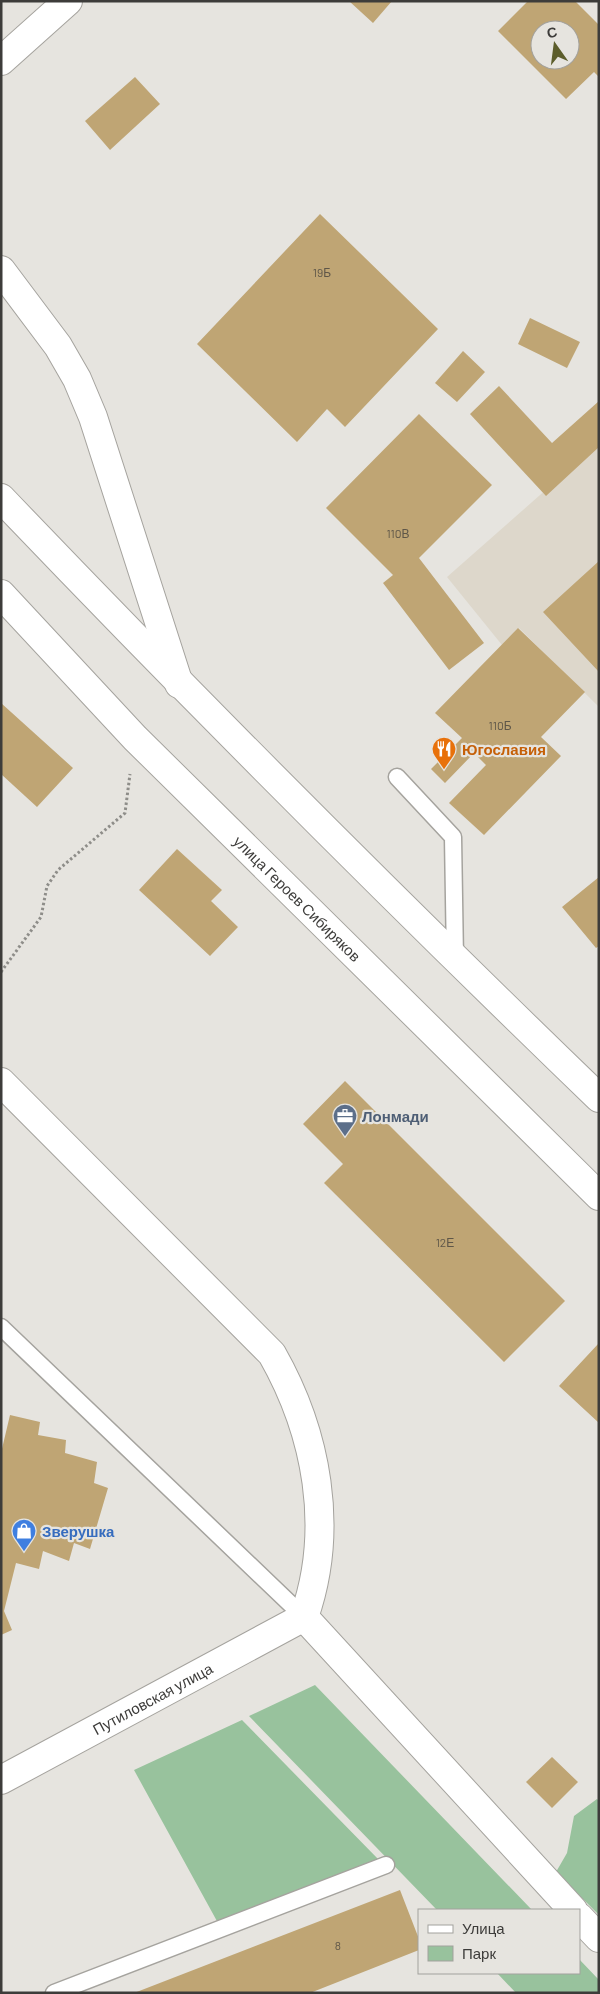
<svg xmlns="http://www.w3.org/2000/svg" width="600" height="1994" font-family="Barlow,sans-serif">
	<style>
		.built { fill: #ddd7cb }
		.green { fill: #98c29d }
		.building { fill: #bfa574; fill-rule: evenodd }
		.lines { fill: none; stroke-linecap: round; stroke-linejoin: round }
		.service-casing { stroke: #a5a39e; stroke-width: 19 }
		.tertiary-casing { stroke: #a5a39e; stroke-width: 30 }
		.trunk-casing { stroke: #a5a39e; stroke-width: 30 }
		.path { stroke: #8e8d89; stroke-width: 3; stroke-dasharray: 2.5 2.5; stroke-linecap: butt }
		.service { stroke: #fff; stroke-width: 16 }
		.tertiary { stroke: #fff; stroke-width: 28 }
		.trunk { stroke: #fff; stroke-width: 28 }
		.labels { text-anchor: middle; dominant-baseline: central; stroke-width: 4.5; stroke-linejoin: round; paint-order: stroke }
		.number-label { font-size: 12px; fill: #5e5648 }
		.food-label { font-size: 15px; font-weight: bold; fill: #c56008; stroke: #e6e4df; text-anchor: start }
		.street-label { font-size: 15px; fill: #3d3c3a; stroke: #e6e4df }
		.service-label { font-size: 15px; font-weight: bold; fill: #4e5e75; stroke: #e6e4df; text-anchor: start }
		.shop-label { font-size: 15px; font-weight: bold; fill: #366cbe; stroke: #e6e4df; text-anchor: start }
	</style>
	<rect width="100%" height="100%" fill="#e6e4df"/>
	<!-- built -->
	<path class="built" d="M 599,443 L 599,707 L 519,628 L 502,645 L 447,577 Z"/>
	<!-- green -->
	<path class="green" d="M 315,1685 L 532,1910 L 437,1910 L 249,1716 Z
		M 242,1720 L 379,1860 L 218,1923 L 134,1770 Z
		M 597,1799 L 599,1801 L 599,1915 L 556,1872 L 567,1853 L 574,1816 Z
		M 579,1959 L 599,1980 L 599,1993 L 516,1993 L 497,1973 L 579,1973 Z"/>
	<!-- building -->
	<path class="building" d="M 349,1 L 392,1 L 373,23 Z
		M 528,1 L 575,1 L 599,25 L 599,77 L 594,72 L 566,99 L 498,31 ZM 540,30 L 570,30 L 570,60 L 540,60 Z
		M 135,77 L 160,104 L 110,150 L 85,121 Z
		M 320,214 L 438,329 L 345,427 L 327,409 L 297,442 L 197,344 Z
		M 530,318 L 580,342 L 567,368 L 518,344 Z
		M 463,351 L 485,372 L 457,402 L 435,383 Z
		M 499,386 L 552,443 L 599,401 L 599,447 L 546,496 L 470,414 Z
		M 419,414 L 492,485 L 419,558 L 484,643 L 449,670 L 383,583 L 393,575 L 326,508 Z
		M 599,561 L 599,672 L 543,612 Z
		M 518,628 L 585,692 L 541,737 L 561,756 L 484,835 L 449,803 L 486,765 L 474,753 L 445,783 L 431,769 L 462,738 L 435,713 Z
		M 1,703 L 73,768 L 37,807 L 1,774 Z
		M 177,849 L 222,890 L 211,901 L 238,927 L 210,956 L 139,890 Z
		M 599,877 L 599,946 L 596,948 L 562,907 Z
		M 345,1081 L 565,1301 L 504,1362 L 324,1183 L 343,1164 L 303,1124 Z
		M 599,1343 L 599,1423 L 559,1386 Z
		M 10,1415 L 40,1422 L 38,1435 L 66,1440 L 65,1453 L 97,1462 L 94,1483 L 108,1488 L 90,1549 L 74,1543 L 69,1561 L 43,1551 L 39,1569 L 16,1563 L 4,1611 L 12,1630 L 1,1635 L 1,1453 Z
		M 552,1757 L 578,1782 L 552,1808 L 526,1782 Z
		M 400,1890 L 419,1939 L 419,1950 L 310,1993 L 134,1993 Z"/>
	<g class="lines">
		<defs>
			<path id="service" d="M 397,777 L 453,837 L 455,960
				M 1,1327 L 304,1617
				M 54,1993 L 386,1865"/>
			<g id="tertiary">
				<path d="M 1,61 L 68,1"/>
				<path d="M 1,270 L 58,346 L 77,379 L 93,417 L 179,684"/>
				<path d="M 1,1082 L 272,1354 C 317,1433 335,1529 304,1617"/>
				<path d="M 304,1617 L 573,1910"/>
				<path id="s1" d="M 1,1780 L 304,1617"/>
				<path d="M 579,1917 L 599,1938"/>
			</g>
			<g id="trunk">
				<path d="M 1,498 C 196,702 396,902 599,1098"/>
				<path id="s2" d="M 1,594 L 135,738 L 599,1196"/>
			</g>
		</defs>
		<!-- service casing -->
		<use href="#service" class="service-casing"/>
		<!-- tertiary casing -->
		<use href="#tertiary" class="tertiary-casing"/>
		<!-- trunk casing -->
		<use href="#trunk" class="trunk-casing"/>
		<!-- path -->
		<path class="path" d="M 1,972 L 41,917 L 47,886 L 58,870 L 125,813 L 130,774"/>
		<!-- service -->
		<use href="#service" class="service"/>
		<!-- tertiary -->
		<use href="#tertiary" class="tertiary"/>
		<!-- trunk -->
		<use href="#trunk" class="trunk"/>
	</g>
	<!-- icons -->
	<defs>
		<symbol id="restaurant-pin" viewBox="-11 -11 22 30"><path d="M0 17L-7.5 6A9.5 9.5 0 1 1 7.5 6Z" fill="#e8710a" stroke="#e6e4df"/><path d="M-5-6h1v4h1v-4h1v4h1v-4h1v5L-1.5 .5V6h-2V.5L-5-1ZM5-6V6H3V1.5H1.5Q1.5-4 5-6Z" fill="#fff"/></symbol>
		<symbol id="office-pin" viewBox="-11 -11 22 30"><path d="M0 17L-7.5 6A9.5 9.5 0 1 1 7.5 6Z" fill="#5c6f8a" stroke="#e6e4df"/><path d="M-6-3h4V-5.5h4V-3h4V5H-6ZM-1-4.5V-3h2v-1.5ZM-6 0V1H6V0Z" fill="#fff"/></symbol>
		<symbol id="shop-pin" viewBox="-11 -11 22 30"><path d="M0 17L-7.5 6A9.5 9.5 0 1 1 7.5 6Z" fill="#3f7fe0" stroke="#e6e4df"/><path d="M-5-2.5h2.3a2.7 3.5 0 0 1 5.4 0H5L5.5 6h-11ZM-1.5-2.5h3a1.5 2.3 0 0 0-3 0Z" fill="#fff"/></symbol>
	</defs>
	<g fill-rule="evenodd">
		<use href="#restaurant-pin" x="430" y="735" width="28" height="38"/>
		<use href="#office-pin" x="331" y="1102" width="28" height="38"/>
		<use href="#shop-pin" x="10" y="1517" width="28" height="38"/>
	</g>
	<g class="labels">
		<!-- number labels -->
		<g class="number-label">
			<text x="322" y="272">19Б</text>
			<text x="398" y="533">110В</text>
			<text x="500" y="725">110Б</text>
			<text x="445" y="1242">12Е</text>
			<text x="338" y="1945">8</text>
		</g>
		<!-- food labels -->
		<g class="food-label">
			<text x="462" y="749">Югославия</text>
		</g>
		<!-- street labels -->
		<g class="street-label">
			<text stroke="none"><textPath href="#s2" startOffset="425">улица Героев Сибиряков</textPath></text>
			<text stroke="none"><textPath href="#s1" startOffset="172">Путиловская улица</textPath></text>
		</g>
		<!-- service labels -->
		<g class="service-label">
			<text x="362" y="1116">Лонмади</text>
		</g>
		<!-- shop labels -->
		<g class="shop-label">
			<text x="42" y="1531">Зверушка</text>
		</g>
	</g>
	<!-- border -->
	<rect width="600" height="1994" fill="none" stroke="#3d3c3a" stroke-width="5"/>
	<!-- legend -->
	<rect x="418" y="1909" width="162" height="65" fill="#e6e4df" stroke="#a2a19d"/>
	<rect x="428" y="1925" width="25" height="8" fill="#ffffff" stroke="#a2a19d"/>
	<text x="462" y="1934" font-size="15" fill="#3d3c3a">Улица</text>
	<rect x="428" y="1946" width="25" height="15" fill="#98c29d" stroke="#a2a19d"/>
	<text x="462" y="1959" font-size="15" fill="#3d3c3a">Парк</text>
	<!-- north arrow -->
	<g transform="translate(555 45) rotate(346)"><circle r="24" fill="#e6e4df" stroke="#a2a19d"/>
	<path d="M0-4L9 19L0 12L-9 19Z" fill="#5c5d2b"/>
	<text y="-8" font-size="14" font-weight="bold" text-anchor="middle" fill="#3d3c3a">С</text>
	</g>
</svg>
